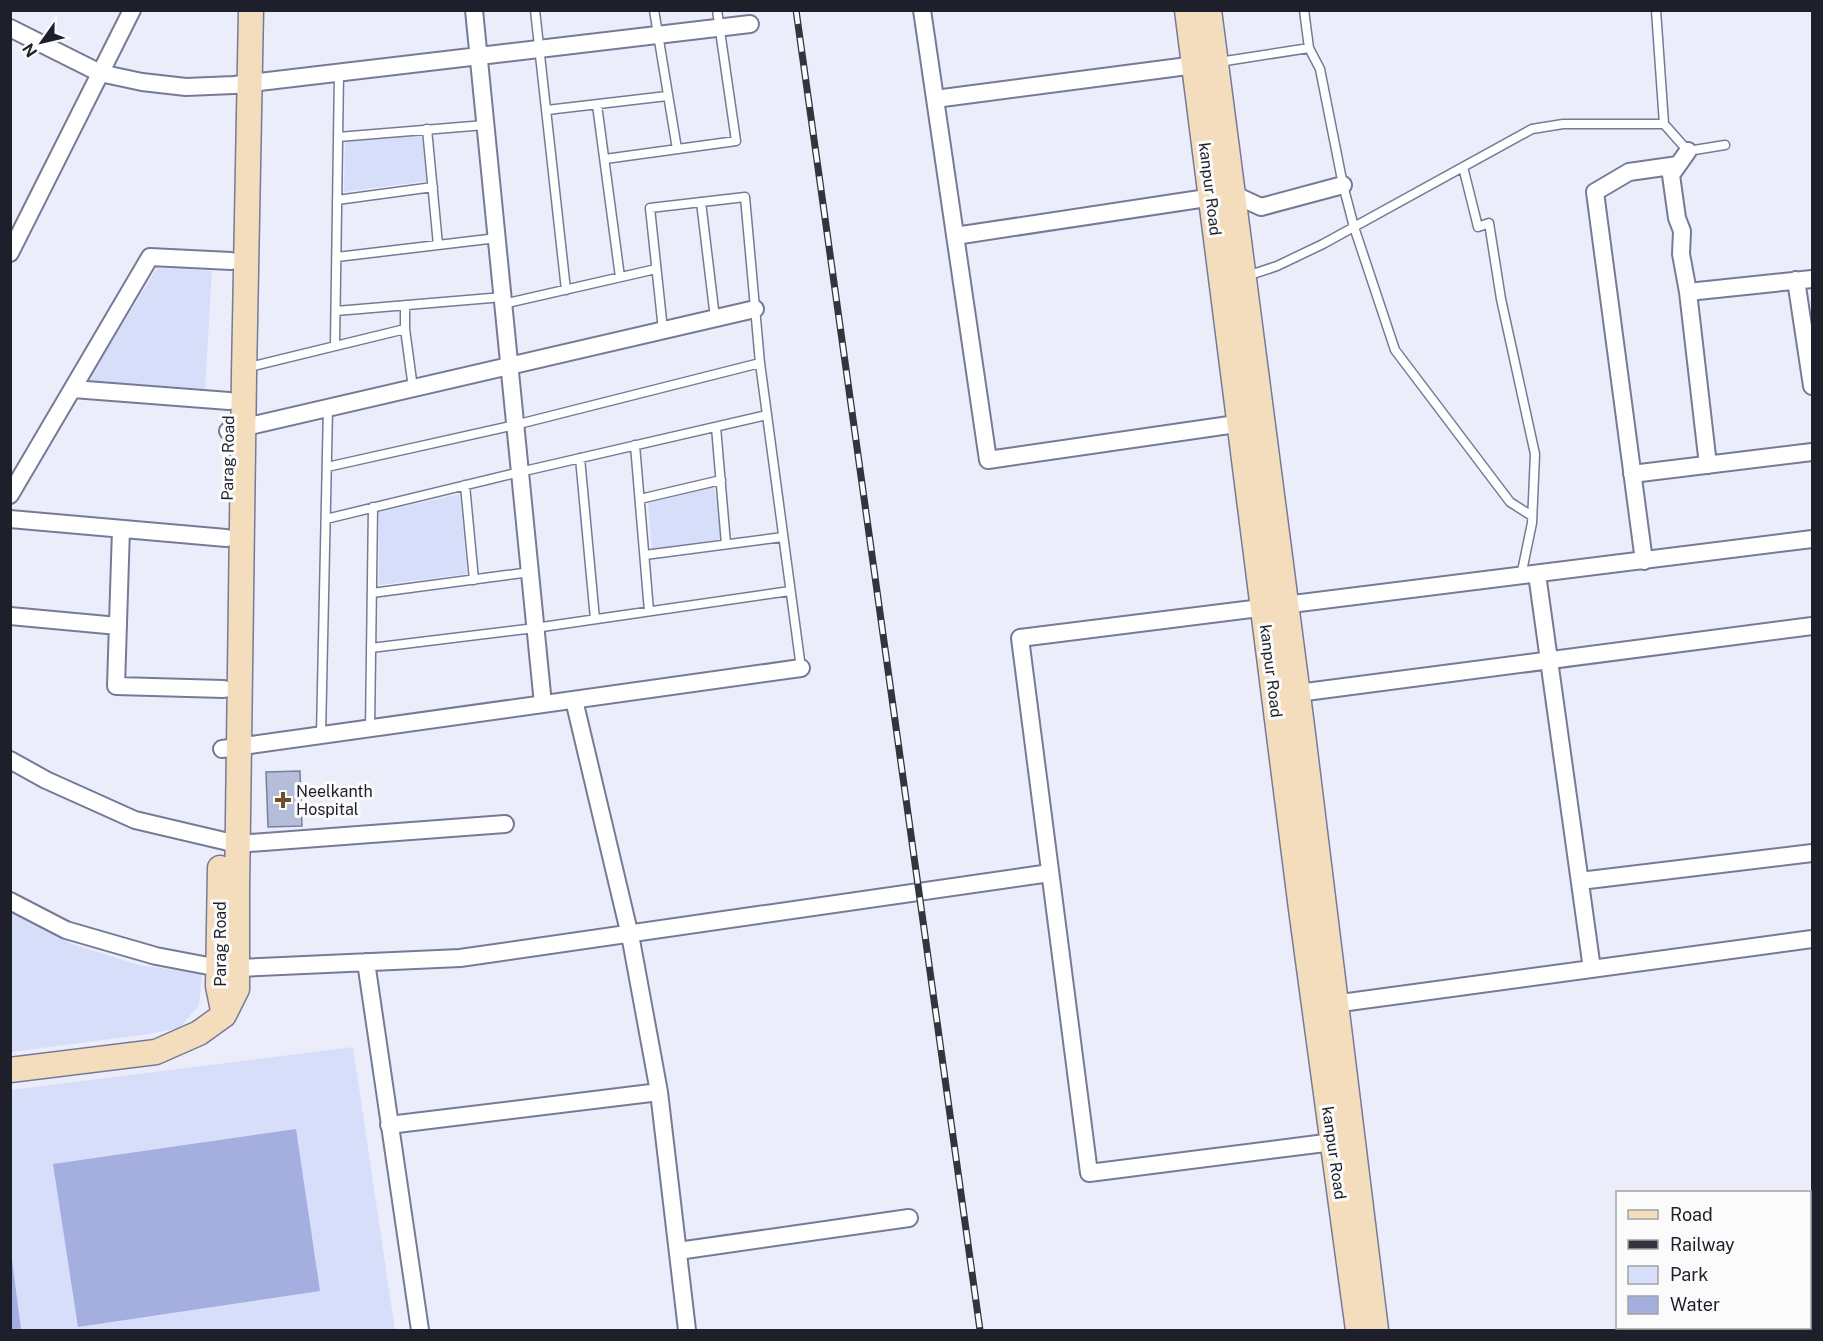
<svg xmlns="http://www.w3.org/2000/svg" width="1823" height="1341" font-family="'Public Sans',sans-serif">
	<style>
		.green { fill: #d7defa }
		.water { fill: #a4aedf }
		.building { fill: #b6bddb; stroke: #787f9a; stroke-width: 1.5 }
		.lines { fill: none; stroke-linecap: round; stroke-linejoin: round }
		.lane-casing { stroke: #757b97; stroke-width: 11 }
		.street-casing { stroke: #757b97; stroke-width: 20 }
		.secondary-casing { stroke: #757b97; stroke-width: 27 }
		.highway-casing { stroke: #cdced0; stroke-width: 33 }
		.lane { stroke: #fff; stroke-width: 8 }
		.street { stroke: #fff; stroke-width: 16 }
		.secondary { stroke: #f4ddbc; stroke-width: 24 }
		.highway { stroke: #dc8e20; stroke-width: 30 }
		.rail-casing { stroke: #32343f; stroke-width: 7 }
		.rail { stroke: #fbfbfb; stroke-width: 4.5; stroke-dasharray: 14; stroke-linecap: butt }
		.poi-dot { fill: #714f27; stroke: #fbfbfb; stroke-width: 2 }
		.labels { text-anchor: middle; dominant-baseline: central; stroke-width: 6; stroke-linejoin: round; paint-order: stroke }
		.street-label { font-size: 16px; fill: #1d1f2a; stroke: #fbfbfb }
		.poi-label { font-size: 16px; fill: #1d1f2a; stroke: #fbfbfb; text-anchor: start }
	</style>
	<rect width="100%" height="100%" fill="#ebeefa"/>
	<!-- green -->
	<path class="green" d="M 422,135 L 426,181 L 344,192 L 345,141 Z
		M 157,268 L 212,271 L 205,389 L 86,383 Z
		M 714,487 L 722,539 L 652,549 L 648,503 Z
		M 460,494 L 467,574 L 379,585 L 379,512 Z
		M 10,912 L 72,944 L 139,965 L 202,974 L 199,1006 L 179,1028 L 149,1034 L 11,1052 Z
		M 353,1047 L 395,1330 L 11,1330 L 10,1090 Z"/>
	<!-- water -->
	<path class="water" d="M 296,1129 L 320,1291 L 78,1327 L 53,1164 Z
		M 10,1245 L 21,1329 L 11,1330 L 10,1330 Z"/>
	<!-- building -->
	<path class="building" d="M 300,771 L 302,826 L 268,827 L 266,772 Z"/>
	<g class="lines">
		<defs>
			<path id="lane" d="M 535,10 L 566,290
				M 654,10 L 677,149
				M 1656,10 L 1664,124
				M 1309,48 L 1320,69 L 1343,185 L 1354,227 L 1395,350 L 1510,502 L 1532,516
				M 1219,62 L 1309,48 L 1304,10
				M 597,105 L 620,277
				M 547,110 L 667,96
				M 427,129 L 438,245
				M 338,137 L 485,125
				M 605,159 L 736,141 L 717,10
				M 1463,167 L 1478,227 L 1489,223 L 1501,299 L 1535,454 L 1532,523 L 1521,576
				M 337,200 L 433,187
				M 701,202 L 715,318
				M 337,257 L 497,238
				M 1247,276 L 1277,266 L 1323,244 L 1532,129 L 1563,124 L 1664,124 L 1688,151 L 1725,145
				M 503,304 L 656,269
				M 405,305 L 405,329 L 413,388
				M 336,311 L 503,297
				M 663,330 L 650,208 L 745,197 L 760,363 L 801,668
				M 335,344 L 339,73
				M 245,368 L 405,329
				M 716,427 L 726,544
				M 635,445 L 649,611
				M 580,458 L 595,619
				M 327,467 L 515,425 L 760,363
				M 465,485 L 474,580
				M 640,499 L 721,480
				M 326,519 L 520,472 L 767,415
				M 645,555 L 783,537
				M 372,593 L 530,572
				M 371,648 L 535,628 L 790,591
				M 370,729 L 373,507
				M 321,735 L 328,408"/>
			<path id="street" d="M 474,10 L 543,704
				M 922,10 L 988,460 L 1250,422
				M 10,28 L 100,73 L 142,82 L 186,87 L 234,85 L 750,24
				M 935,99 L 1203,64
				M 1688,151 L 1671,175 L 1677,218 L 1682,231 L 1681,254 L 1688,292 L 1708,465
				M 955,236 L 1233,194 L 1261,207 L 1343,185
				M 10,253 L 132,10
				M 1796,280 L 1812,386
				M 1688,292 L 1812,279
				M 73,389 L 229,401
				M 228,431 L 755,309
				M 1632,474 L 1812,452
				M 10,495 L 150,257 L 231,261
				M 10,519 L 226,538
				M 121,529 L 116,686 L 224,689
				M 1644,561 L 1595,192 L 1629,172 L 1678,165
				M 1537,574 L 1592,969
				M 10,616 L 118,626
				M 1298,693 L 1812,626
				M 574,700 L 631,940 L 659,1092 L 687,1330
				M 222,749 L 801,668
				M 10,760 L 46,780 L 135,820 L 237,844 L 505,824
				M 1580,881 L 1812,853
				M 10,901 L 66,930 L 156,956 L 219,968 L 237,968 L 460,958 L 1050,873
				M 366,962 L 420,1330
				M 1326,1005 L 1812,939
				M 389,1125 L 659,1092
				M 1333,1142 L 1089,1173 L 1020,638 L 1812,539
				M 678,1251 L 909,1218"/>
			<path id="secondary" d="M 1187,10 L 1301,909 L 1358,1330
				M 1209,10 L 1302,726 L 1376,1330
				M 220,868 L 218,986 L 224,1015
				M 10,1070 L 156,1052 L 199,1033 L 224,1015 L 237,989 L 237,892 L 244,375 L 251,10"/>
			<path id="highway" d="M 1810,1324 L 1812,1324
				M 1767,1330 L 1788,1328"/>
		</defs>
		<!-- lane casing -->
		<use href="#lane" class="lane-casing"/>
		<!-- street casing -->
		<use href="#street" class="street-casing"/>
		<!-- secondary casing -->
		<use href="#secondary" class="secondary-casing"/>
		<!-- highway casing -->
		<use href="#highway" class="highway-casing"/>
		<!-- lane -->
		<use href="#lane" class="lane"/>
		<!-- street -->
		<use href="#street" class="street"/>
		<!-- secondary -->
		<use href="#secondary" class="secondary"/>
		<!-- highway -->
		<use href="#highway" class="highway"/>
		<defs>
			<path id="rail" d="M 796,10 L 980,1330"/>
		</defs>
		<!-- rail casing -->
		<use href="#rail" class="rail-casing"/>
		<!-- rail -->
		<use href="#rail" class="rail"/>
	</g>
	<!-- markers -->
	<path class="poi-dot" d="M280 791h6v6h6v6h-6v6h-6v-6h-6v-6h6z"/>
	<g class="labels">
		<!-- street labels -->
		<g class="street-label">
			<text transform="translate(1210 189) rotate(83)">kanpur Road</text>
			<text transform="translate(228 458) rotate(-89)">Parag Road</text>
			<text transform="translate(1271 671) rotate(83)">kanpur Road</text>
			<text transform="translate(220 944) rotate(-90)">Parag Road</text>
			<text transform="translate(1334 1153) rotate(82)">kanpur Road</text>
		</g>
		<!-- poi labels -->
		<g class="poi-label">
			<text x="296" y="791">Neelkanth<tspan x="296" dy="18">Hospital</tspan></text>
		</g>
	</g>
	<!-- border -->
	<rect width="1823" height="1341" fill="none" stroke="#1d1f2a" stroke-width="24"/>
	<!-- legend -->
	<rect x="1616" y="1191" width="195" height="138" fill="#fbfbfb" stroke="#a2a3a7" stroke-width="1.5"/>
	<rect x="1628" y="1210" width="30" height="9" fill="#f4ddbc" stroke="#a2a3a7" stroke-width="1.5"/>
	<text x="1670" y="1221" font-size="18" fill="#1d1f2a">Road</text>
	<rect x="1628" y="1240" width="30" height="9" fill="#32343f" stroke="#a2a3a7" stroke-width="1.5"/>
	<text x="1670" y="1251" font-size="18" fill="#1d1f2a">Railway</text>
	<rect x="1628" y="1266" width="30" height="18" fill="#d7defa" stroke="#a2a3a7" stroke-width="1.5"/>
	<text x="1670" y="1281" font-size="18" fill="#1d1f2a">Park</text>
	<rect x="1628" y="1296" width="30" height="18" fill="#a4aedf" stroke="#a2a3a7" stroke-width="1.5"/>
	<text x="1670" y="1311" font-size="18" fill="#1d1f2a">Water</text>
	<!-- north arrow -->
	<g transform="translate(42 42) rotate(236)" stroke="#fbfbfb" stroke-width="4.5" paint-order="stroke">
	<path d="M0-4.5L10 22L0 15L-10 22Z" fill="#1d1f2a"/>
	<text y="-9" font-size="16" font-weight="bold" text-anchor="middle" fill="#1d1f2a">N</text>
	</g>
</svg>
